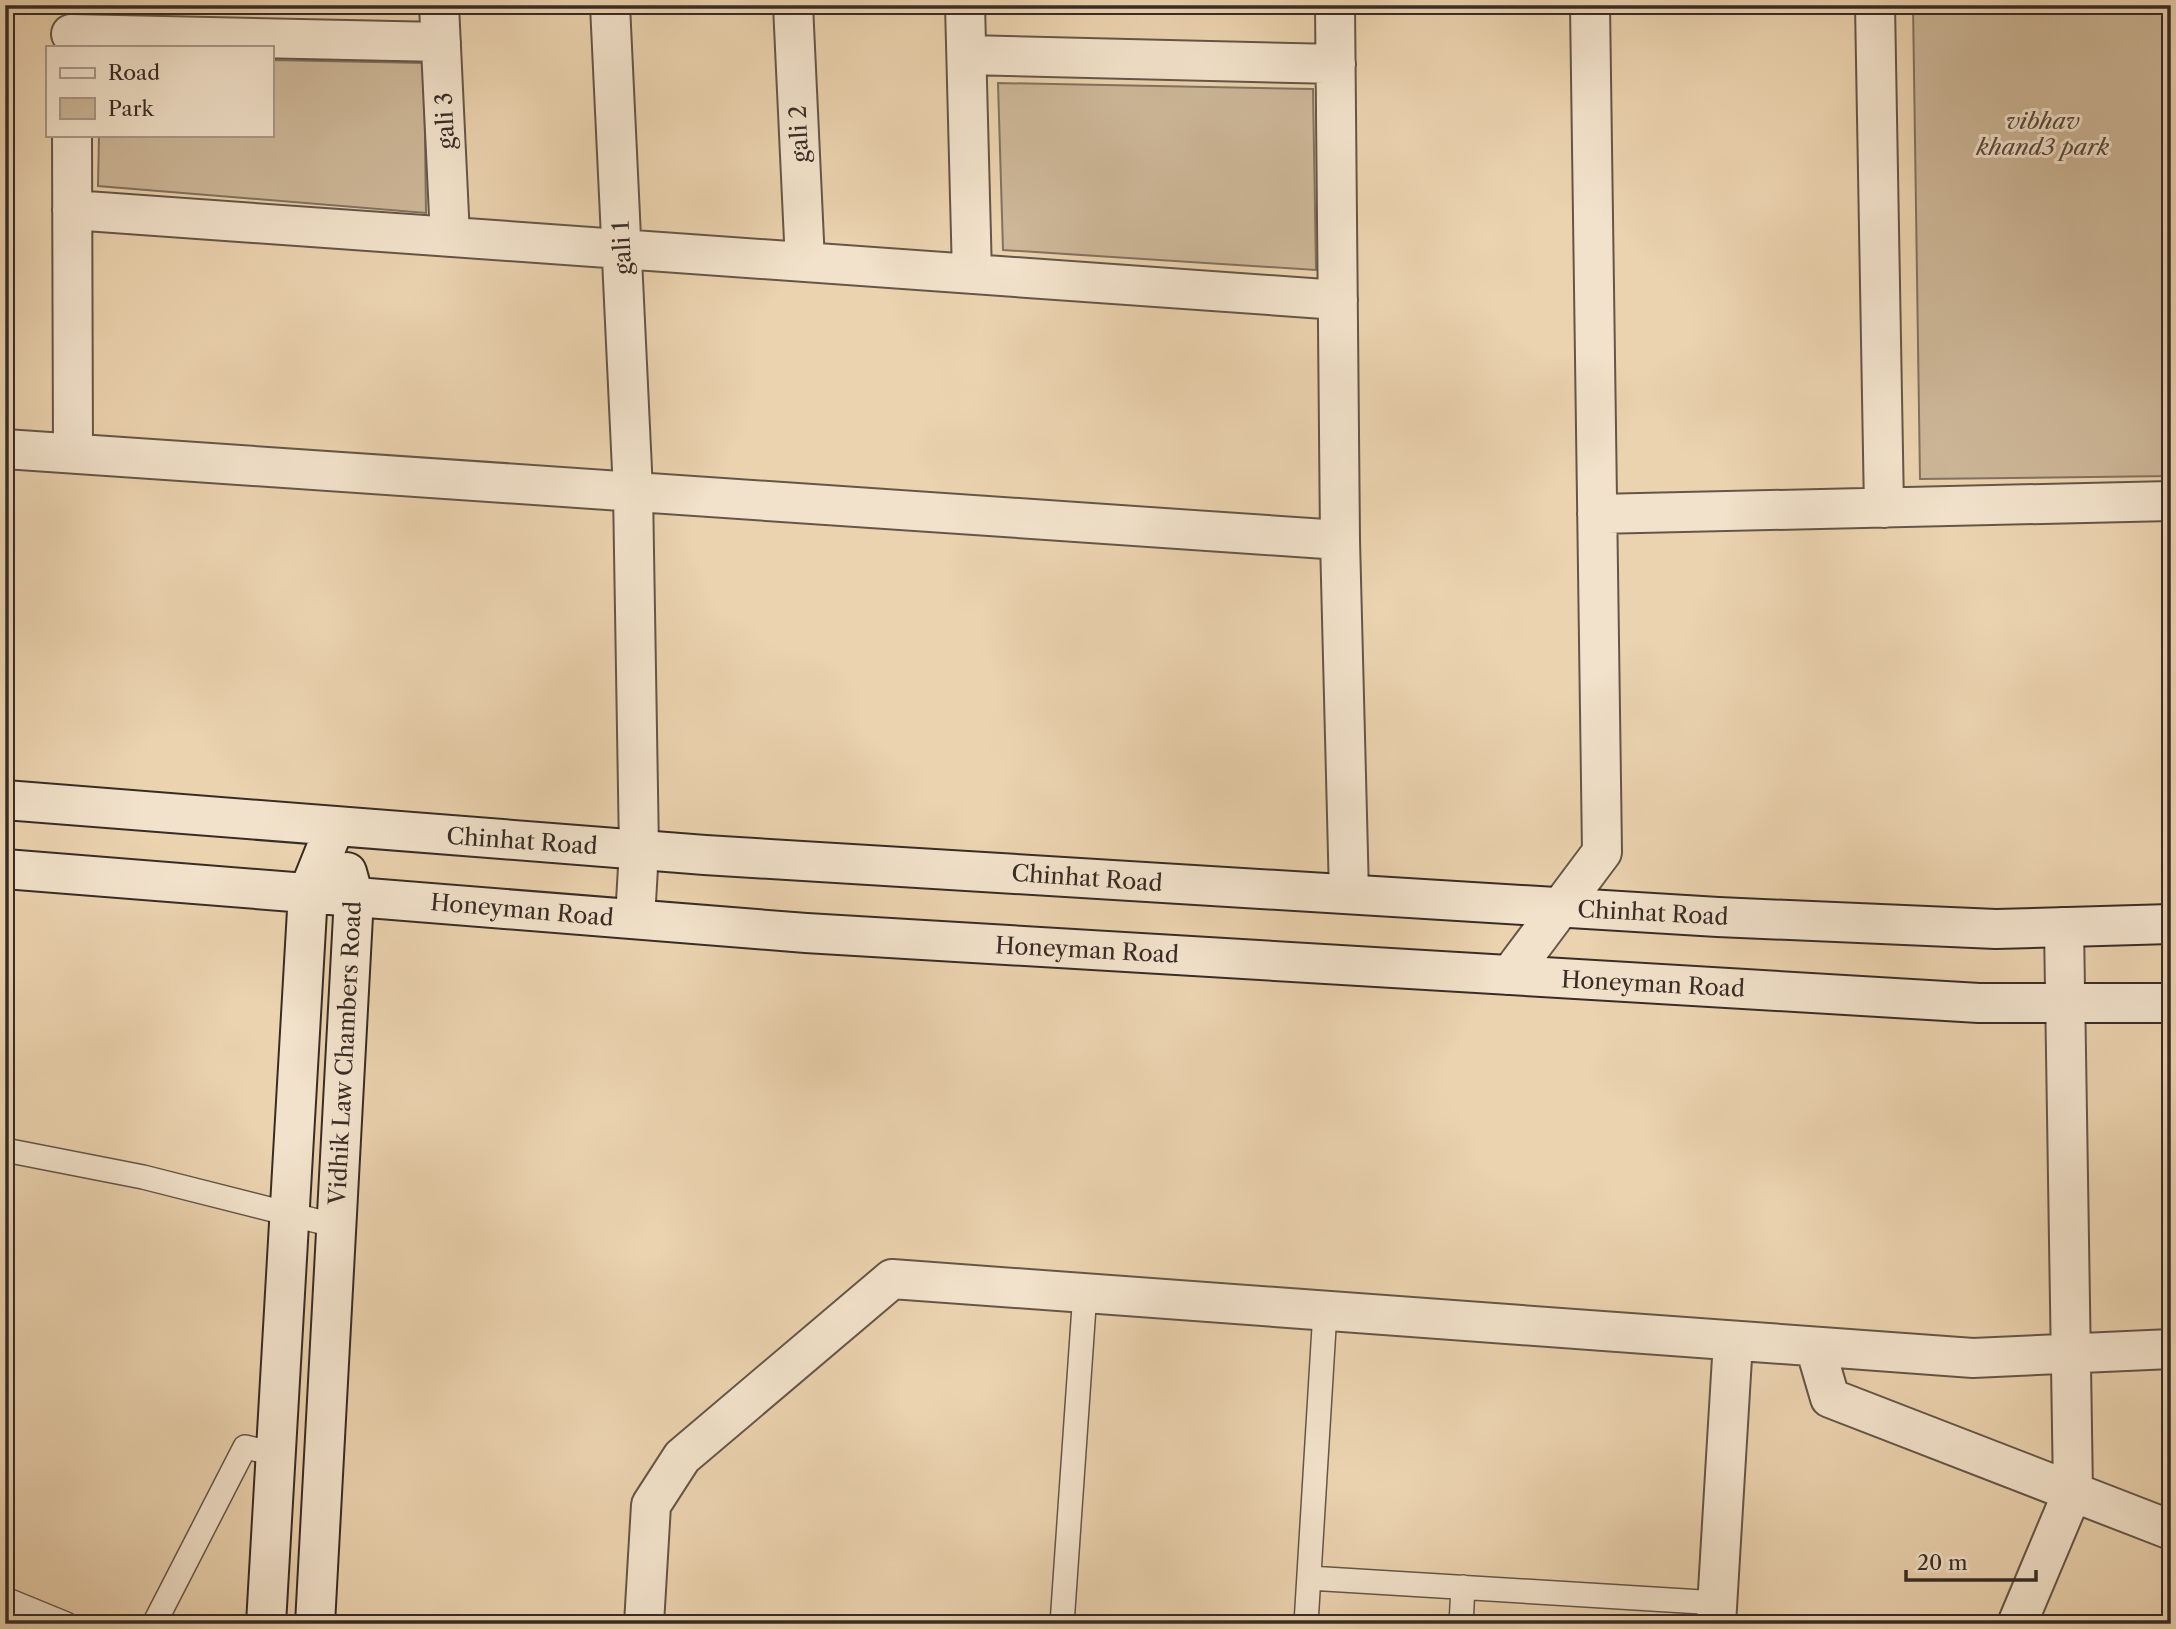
<svg xmlns="http://www.w3.org/2000/svg" width="2176" height="1629" font-family="'Libre Caslon Text',serif">
	<style>
		.green { fill: #cdb798; stroke: #827260; stroke-width: 2 }
		.lines { fill: none; stroke-linecap: round; stroke-linejoin: round }
		.lane-casing { stroke: #655649; stroke-width: 26 }
		.street-casing { stroke: #655649; stroke-width: 42 }
		.secondary-casing { stroke: #382c27; stroke-width: 42 }
		.lane { stroke: #f2e2cb; stroke-width: 23 }
		.street { stroke: #f2e2cb; stroke-width: 38 }
		.secondary { stroke: #f2e2cb; stroke-width: 38 }
		.labels { text-anchor: middle; dominant-baseline: central; stroke-width: 6; stroke-linejoin: round; paint-order: stroke }
		.street-label { font-size: 23px; fill: #382c27; stroke: #f2e2cb }
		.park-label { font-size: 23px; font-style: italic; fill: #56483e; stroke: #f2e2cb }
	</style>
	<rect width="100%" height="100%" fill="#ebd3af"/>
	<filter id="stains"><feTurbulence type="fractalNoise" baseFrequency=".00286" numOctaves="4"/><feColorMatrix values="0 0 0 0 .2 0 0 0 0 .09 0 0 0 0 .02 0 0 0 .5 -.17"/></filter>
	<radialGradient id="worn" r=".72"><stop offset=".6" stop-color="#630" stop-opacity="0"/><stop offset="1" stop-color="#630" stop-opacity=".3"/></radialGradient>
	<!-- green -->
	<path class="green" d="M 1913,5 L 2171,5 L 2171,476 L 1920,479 Z
		M 271,60 L 424,63 L 426,213 L 98,186 L 99,135 L 271,135 Z
		M 998,83 L 1313,89 L 1316,270 L 1003,250 Z"/>
	<g class="lines">
		<defs>
			<path id="lane" d="M 5,1150 L 143,1177 L 337,1226
				M 1309,1578 L 1718,1603
				M 5,1599 L 66,1624
				M 154,1624 L 245,1447 L 276,1454
				M 1062,1624 L 1085,1292
				M 1306,1624 L 1325,1311
				M 1461,1624 L 1463,1587"/>
			<path id="street" d="M 439,5 L 450,237
				M 610,5 L 633,491 L 639,850 L 635,919
				M 793,5 L 805,262
				M 965,5 L 972,274
				M 1335,5 L 1340,540 L 1349,894
				M 1875,5 L 1884,508
				M 71,34 L 441,42
				M 967,55 L 1336,64
				M 72,135 L 73,453
				M 72,210 L 1338,300
				M 5,449 L 1340,540
				M 1597,514 L 2171,501
				M 1510,975 L 1602,852 L 1590,5
				M 1815,1347 L 1830,1398 L 2171,1530
				M 644,1624 L 651,1505 L 682,1457 L 892,1279 L 1973,1358 L 2171,1349
				M 1716,1624 L 1733,1341
				M 2017,1624 L 2073,1491 L 2064,927"/>
			<path id="secondary" d="M 5,800 L 705,855 L 1718,917 L 1996,929 L 2171,924
				M 5,869 L 806,933 L 1979,1003 L 2171,1003
				M 266,1624 L 308,893 L 335,826
				M 315,1624 L 354,897 L 347,872"/>
		</defs>
		<!-- lane casing -->
		<use href="#lane" class="lane-casing"/>
		<!-- street casing -->
		<use href="#street" class="street-casing"/>
		<!-- secondary casing -->
		<use href="#secondary" class="secondary-casing"/>
		<!-- lane -->
		<use href="#lane" class="lane"/>
		<!-- street -->
		<use href="#street" class="street"/>
		<!-- secondary -->
		<use href="#secondary" class="secondary"/>
	</g>
	<g class="labels">
		<!-- street labels -->
		<g class="street-label">
			<text transform="translate(445 121) rotate(-93)">gali 3</text>
			<text transform="translate(799 134) rotate(-93)">gali 2</text>
			<text transform="translate(622 248) rotate(-93)">gali 1</text>
			<text transform="translate(522 841) rotate(4)">Chinhat Road</text>
			<text transform="translate(1087 878) rotate(4)">Chinhat Road</text>
			<text transform="translate(522 910) rotate(5)">Honeyman Road</text>
			<text transform="translate(1653 913) rotate(3)">Chinhat Road</text>
			<text transform="translate(1087 950) rotate(3)">Honeyman Road</text>
			<text transform="translate(1653 984) rotate(3)">Honeyman Road</text>
			<text transform="translate(345 1053) rotate(-87)">Vidhik Law Chambers Road</text>
		</g>
		<!-- park labels -->
		<g class="park-label">
			<text x="2043" y="121">vibhav<tspan x="2043" dy="26">khand3 park</tspan></text>
		</g>
	</g>
	<!-- margin -->
	<rect width="2176" height="1629" fill="none" stroke="#ebd3af" stroke-width="28"/>
	<rect x="7" y="7" width="2162" height="1615" fill="none" stroke="#382c27" stroke-width="3.5"/>
	<rect x="14" y="14" width="2148" height="1601" fill="none" stroke="#382c27" stroke-width="2"/>
	<!-- legend -->
	<rect x="46" y="46" width="228" height="91" fill="#f2e2cb" stroke="#a89989" stroke-width="2"/>
	<rect x="60" y="68" width="35" height="10" fill="#f2e2cb" stroke="#a89989" stroke-width="2"/>
	<text x="108" y="80" font-size="21" fill="#382c27">Road</text>
	<rect x="60" y="98" width="35" height="21" fill="#cdb798" stroke="#a89989" stroke-width="2"/>
	<text x="108" y="116" font-size="21" fill="#382c27">Park</text>
	<!-- scale -->
	<path d="M1906 1570v10h130v-10" fill="none" stroke="#382c27" stroke-width="3.5"/>
	<text x="1917" y="1570" font-size="21" fill="#382c27" stroke="#f2e2cb" stroke-width="5" paint-order="stroke">20 m</text>
	<rect width="100%" height="100%" filter="url(#stains)"/>
	<rect width="100%" height="100%" fill="url(#worn)"/>
</svg>
